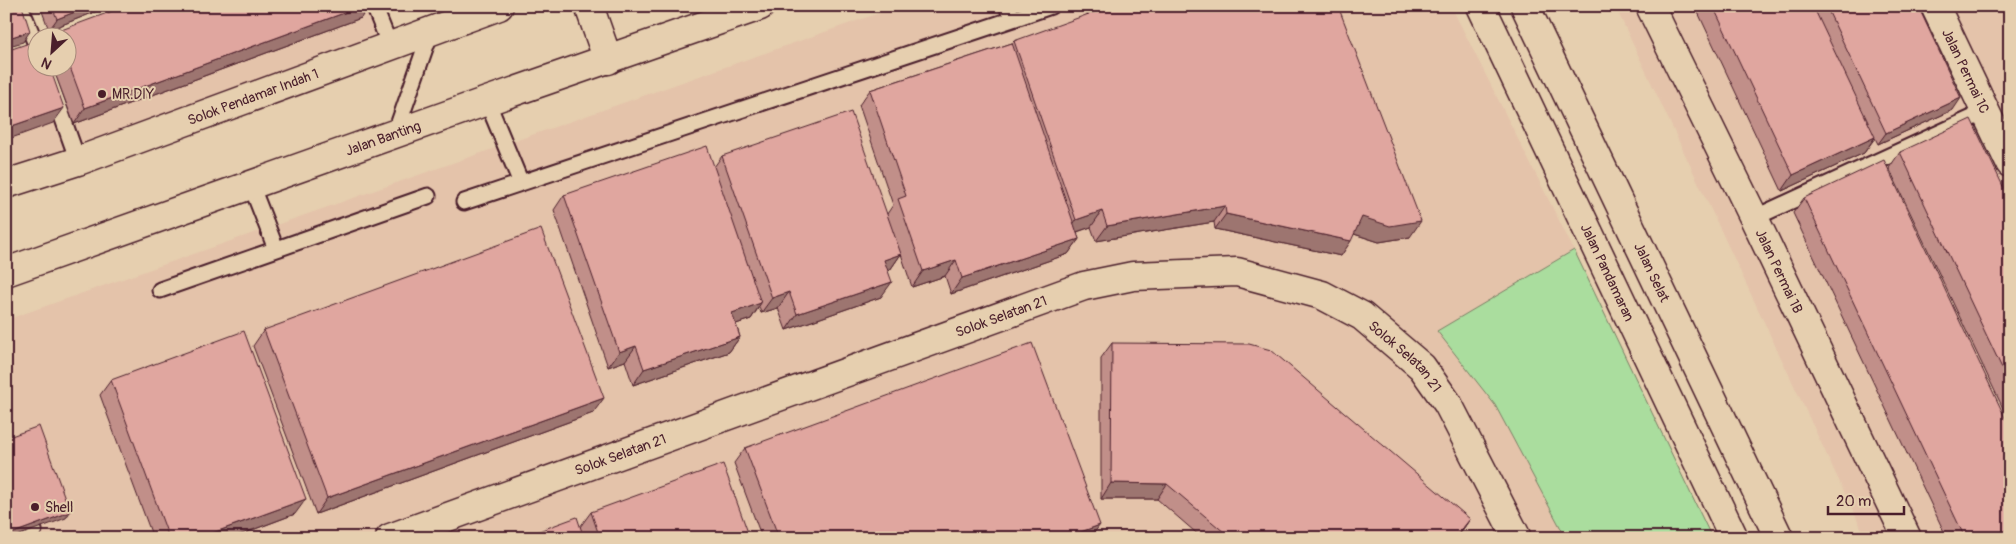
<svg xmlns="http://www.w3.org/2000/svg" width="2016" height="544" font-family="Pangolin,sans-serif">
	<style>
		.built { fill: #e4c3aa }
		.green { fill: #aadd9e; stroke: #7a7e64 }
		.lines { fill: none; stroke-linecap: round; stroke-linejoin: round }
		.service-casing { stroke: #4a1f2b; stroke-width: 19 }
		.minor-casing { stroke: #4a1f2b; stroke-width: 31 }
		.secondary-casing { stroke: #4a1f2b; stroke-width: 31 }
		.service { stroke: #e6cfaf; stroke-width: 15 }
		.minor { stroke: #e6cfaf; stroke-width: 28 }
		.secondary { stroke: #e6cfaf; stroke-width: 28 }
		.wall { fill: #c18f89; stroke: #4a1f2b }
		.shaded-wall { fill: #9d746f; stroke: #4a1f2b }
		.building { fill: #e0a69f; stroke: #4a1f2b }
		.poi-dot { fill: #4a1f2b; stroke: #e6cfaf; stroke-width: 2 }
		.labels { text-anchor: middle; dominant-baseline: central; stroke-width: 4; stroke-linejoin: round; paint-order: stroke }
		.street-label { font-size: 14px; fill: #4a1f2b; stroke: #e6cfaf }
		.poi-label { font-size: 14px; fill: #4a1f2b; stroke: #e6cfaf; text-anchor: start }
	</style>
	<rect width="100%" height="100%" fill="#e6cfaf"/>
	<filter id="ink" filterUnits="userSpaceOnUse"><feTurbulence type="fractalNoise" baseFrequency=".02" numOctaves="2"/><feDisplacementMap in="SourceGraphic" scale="10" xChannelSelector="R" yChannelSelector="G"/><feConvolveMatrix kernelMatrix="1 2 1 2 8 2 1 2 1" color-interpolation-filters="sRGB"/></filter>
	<g filter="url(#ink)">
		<!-- built -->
		<path class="built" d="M 134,6 L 366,6 L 379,39 L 6,174 L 6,53 L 38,68 L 68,68 L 68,38 L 51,37 Z
			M 899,6 L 1451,6 L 1574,250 L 1712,538 L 6,538 L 6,320 Z
			M 1615,6 L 2010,6 L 2010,538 L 1866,538 Z"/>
		<!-- green -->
		<path class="green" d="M 1574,250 L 1712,538 L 1566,538 L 1495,405 L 1437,331 Z"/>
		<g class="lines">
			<defs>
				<path id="service" d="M 20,6 L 38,49
					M 374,6 L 390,46
					M 1007,6 L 1013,19 L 1051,6
					M 45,68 L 78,161
					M 487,101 L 521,183
					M 395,134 L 431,31
					M 251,185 L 276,249
					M 464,202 L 1013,19
					M 1754,218 L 1985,112
					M 160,290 L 428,196
					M 28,538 L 34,530"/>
				<g id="minor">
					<path d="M 589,6 L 608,60"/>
					<path id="s1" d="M 1650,6 L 1754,218 L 1907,538"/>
					<path id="s2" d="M 1935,6 L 2010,163"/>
					<path id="s3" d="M 6,184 L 78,161 L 499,6"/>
					<path id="s4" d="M 390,538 L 1084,286 L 1133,276 L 1237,272 L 1322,295 L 1362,316 L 1422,367 L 1448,404 L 1517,538"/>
				</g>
				<g id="secondary">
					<path id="s5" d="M 1481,6 L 1734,538"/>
					<path id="s6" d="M 1525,6 L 1779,538"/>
					<path id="s7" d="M 6,272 L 487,101 L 760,6"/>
				</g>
			</defs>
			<!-- service casing -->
			<use href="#service" class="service-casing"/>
			<!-- minor casing -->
			<use href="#minor" class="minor-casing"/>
			<!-- secondary casing -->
			<use href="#secondary" class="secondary-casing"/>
			<!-- service -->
			<use href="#service" class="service"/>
			<!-- minor -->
			<use href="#minor" class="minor"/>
			<!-- secondary -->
			<use href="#secondary" class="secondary"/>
		</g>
		<!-- wall -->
		<path class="wall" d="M 40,6 L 110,6 L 49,30 Z
			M 1695,6 L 1918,6 L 1953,110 L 1878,144 L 1875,138 L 1864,153 L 1782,191 Z
			M 361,18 L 74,124 L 53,68 L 68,68 L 68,38 L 52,38 L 56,32 Z
			M 1014,41 L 1410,237 L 1379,242 L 1354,234 L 1341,256 L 1215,229 L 1214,222 L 1096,241 L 1091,227 L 1077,232 L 1079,239 L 1068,254 L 951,294 L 945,276 L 912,287 L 901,254 L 890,270 L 888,270 L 881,297 L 786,330 L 778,308 L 761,313 L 759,307 L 751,319 L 736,324 L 740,337 L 729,352 L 633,385 L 625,361 L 608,367 L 554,210 L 564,195 L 714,167 L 722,156 L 887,214 L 893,205 L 859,105 L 870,90 L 1012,43 Z
			M 1900,152 L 2010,201 L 2010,423 L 1889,168 Z
			M 1804,198 L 2010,538 L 1947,538 L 1793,213 Z
			M 264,330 L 593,413 L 316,514 L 253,346 Z
			M 1112,343 L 1470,519 L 1457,538 L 1202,538 L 1157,499 L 1101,499 L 1101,358 Z
			M 111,380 L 295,514 L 231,538 L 153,538 L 100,395 Z
			M 745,448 L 1090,538 L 762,538 L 734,463 Z
			M 591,512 L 750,538 L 520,538 L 580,527 Z"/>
		<!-- shaded-wall -->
		<path class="shaded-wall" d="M 90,6 L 110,6 L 49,30 L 57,19 Z
			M 363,6 L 369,6 L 361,18 L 74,124 L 85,108 Z
			M 30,31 L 23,42 L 6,47 L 6,39 Z
			M 1961,98 L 1953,110 L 1878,144 L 1886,133 Z
			M 64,108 L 53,123 L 6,140 L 6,128 Z
			M 1875,137 L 1864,153 L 1782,191 L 1793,175 Z
			M 1225,206 L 1214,222 L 1096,241 L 1107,226 Z
			M 1102,211 L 1091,227 L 1065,236 L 1076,220 Z
			M 1226,214 L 1351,241 L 1341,256 L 1215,229 Z
			M 1362,217 L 1421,221 L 1410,237 L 1379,242 L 1351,233 Z
			M 1079,239 L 1068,254 L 951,294 L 962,278 Z
			M 901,254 L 890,270 L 873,275 L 884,260 Z
			M 956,260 L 945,276 L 912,287 L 923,271 Z
			M 892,282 L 881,297 L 786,330 L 797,314 Z
			M 789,292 L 778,308 L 761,313 L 772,298 Z
			M 761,303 L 751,319 L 721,329 L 732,313 Z
			M 740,337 L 729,352 L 633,385 L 644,369 Z
			M 636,346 L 625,361 L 608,367 L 619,352 Z
			M 604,398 L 593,413 L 316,514 L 327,498 Z
			M 1111,483 L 1167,484 L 1157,499 L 1101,499 Z
			M 306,499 L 295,514 L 231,538 L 199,538 Z
			M 70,512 L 66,518 L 12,538 L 6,538 L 8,535 Z
			M 1470,519 L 1459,535 L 1457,538 L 1455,538 Z
			M 1100,525 L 1090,538 L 1064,538 Z"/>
		<!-- building -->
		<path class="building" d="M 6,6 L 22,6 L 30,31 L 6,39 Z
			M 52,6 L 90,6 L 57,19 Z
			M 126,6 L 363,6 L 85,108 L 68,62 L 68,38 L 58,38 L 56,32 Z
			M 1111,6 L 1338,6 L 1421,221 L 1390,226 L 1362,217 L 1351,241 L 1226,214 L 1225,206 L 1107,226 L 1102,211 L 1076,220 L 1014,41 Z
			M 1713,6 L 1813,6 L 1875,137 L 1793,175 Z
			M 1826,6 L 1918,6 L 1961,98 L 1886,133 Z
			M 38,40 L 38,68 L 50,68 L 64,108 L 6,128 L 6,51 Z
			M 1012,43 L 1079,239 L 962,278 L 956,260 L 923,271 L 898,199 L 906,196 L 870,90 Z
			M 851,112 L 901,254 L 884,260 L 892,282 L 797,314 L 789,292 L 772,298 L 722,156 Z
			M 1971,119 L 2010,201 L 2010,385 L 1900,152 Z
			M 707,146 L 761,303 L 732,313 L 740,337 L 644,369 L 636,346 L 619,352 L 564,195 Z
			M 1884,160 L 2010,428 L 2010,538 L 1965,538 L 1804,198 Z
			M 541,229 L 604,398 L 327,498 L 264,330 Z
			M 244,331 L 306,499 L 199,538 L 169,538 L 111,380 Z
			M 1032,343 L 1100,525 L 1064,538 L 779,538 L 745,448 Z
			M 1112,343 L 1249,344 L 1271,350 L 1470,519 L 1455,538 L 1231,538 L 1167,484 L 1111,483 Z
			M 39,426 L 70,512 L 8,535 L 6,529 L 6,523 L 8,521 L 6,518 L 6,438 Z
			M 723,464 L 750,538 L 600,538 L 591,512 Z
			M 577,517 L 584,538 L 520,538 Z
			M 1098,534 L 1112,538 L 1097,538 Z"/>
	</g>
	<!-- markers -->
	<g class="poi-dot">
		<circle cx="102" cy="94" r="5"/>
		<circle cx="35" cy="507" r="5"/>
	</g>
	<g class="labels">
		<!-- street labels -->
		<g class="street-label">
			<text stroke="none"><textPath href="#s2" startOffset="72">Jalan Permai 1C</textPath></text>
			<text stroke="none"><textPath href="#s3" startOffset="262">Solok Pendamar Indah 1</textPath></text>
			<text stroke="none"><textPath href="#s7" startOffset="400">Jalan Banting</textPath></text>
			<text stroke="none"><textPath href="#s1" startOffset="295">Jalan Permai 1B</textPath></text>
			<text stroke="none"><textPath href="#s5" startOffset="295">Jalan Pandamaran</textPath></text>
			<text stroke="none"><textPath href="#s6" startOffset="295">Jalan Selat</textPath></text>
			<text stroke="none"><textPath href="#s4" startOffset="650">Solok Selatan 21</textPath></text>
			<text stroke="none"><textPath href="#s4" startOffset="1085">Solok Selatan 21</textPath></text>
			<text stroke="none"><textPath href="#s4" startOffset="245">Solok Selatan 21</textPath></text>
		</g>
		<!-- poi labels -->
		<g class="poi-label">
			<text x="112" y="94">MR.DIY</text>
			<text x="45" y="507">Shell</text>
		</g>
	</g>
	<!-- margin -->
	<rect width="2016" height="544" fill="none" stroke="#e6cfaf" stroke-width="25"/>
	<rect x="12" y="12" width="1991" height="519" fill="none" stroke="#4a1f2b" stroke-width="2" filter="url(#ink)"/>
	<!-- north arrow -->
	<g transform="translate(52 52) rotate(206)"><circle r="24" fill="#e6cfaf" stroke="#a8897a"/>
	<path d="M0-4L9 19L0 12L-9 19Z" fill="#4a1f2b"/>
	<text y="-8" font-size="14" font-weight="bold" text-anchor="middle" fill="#4a1f2b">N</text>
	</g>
	<!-- scale -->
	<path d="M1828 506v8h76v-8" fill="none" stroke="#4a1f2b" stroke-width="2.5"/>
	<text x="1836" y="506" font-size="15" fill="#4a1f2b" stroke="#e6cfaf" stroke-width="4" paint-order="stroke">20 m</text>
</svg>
